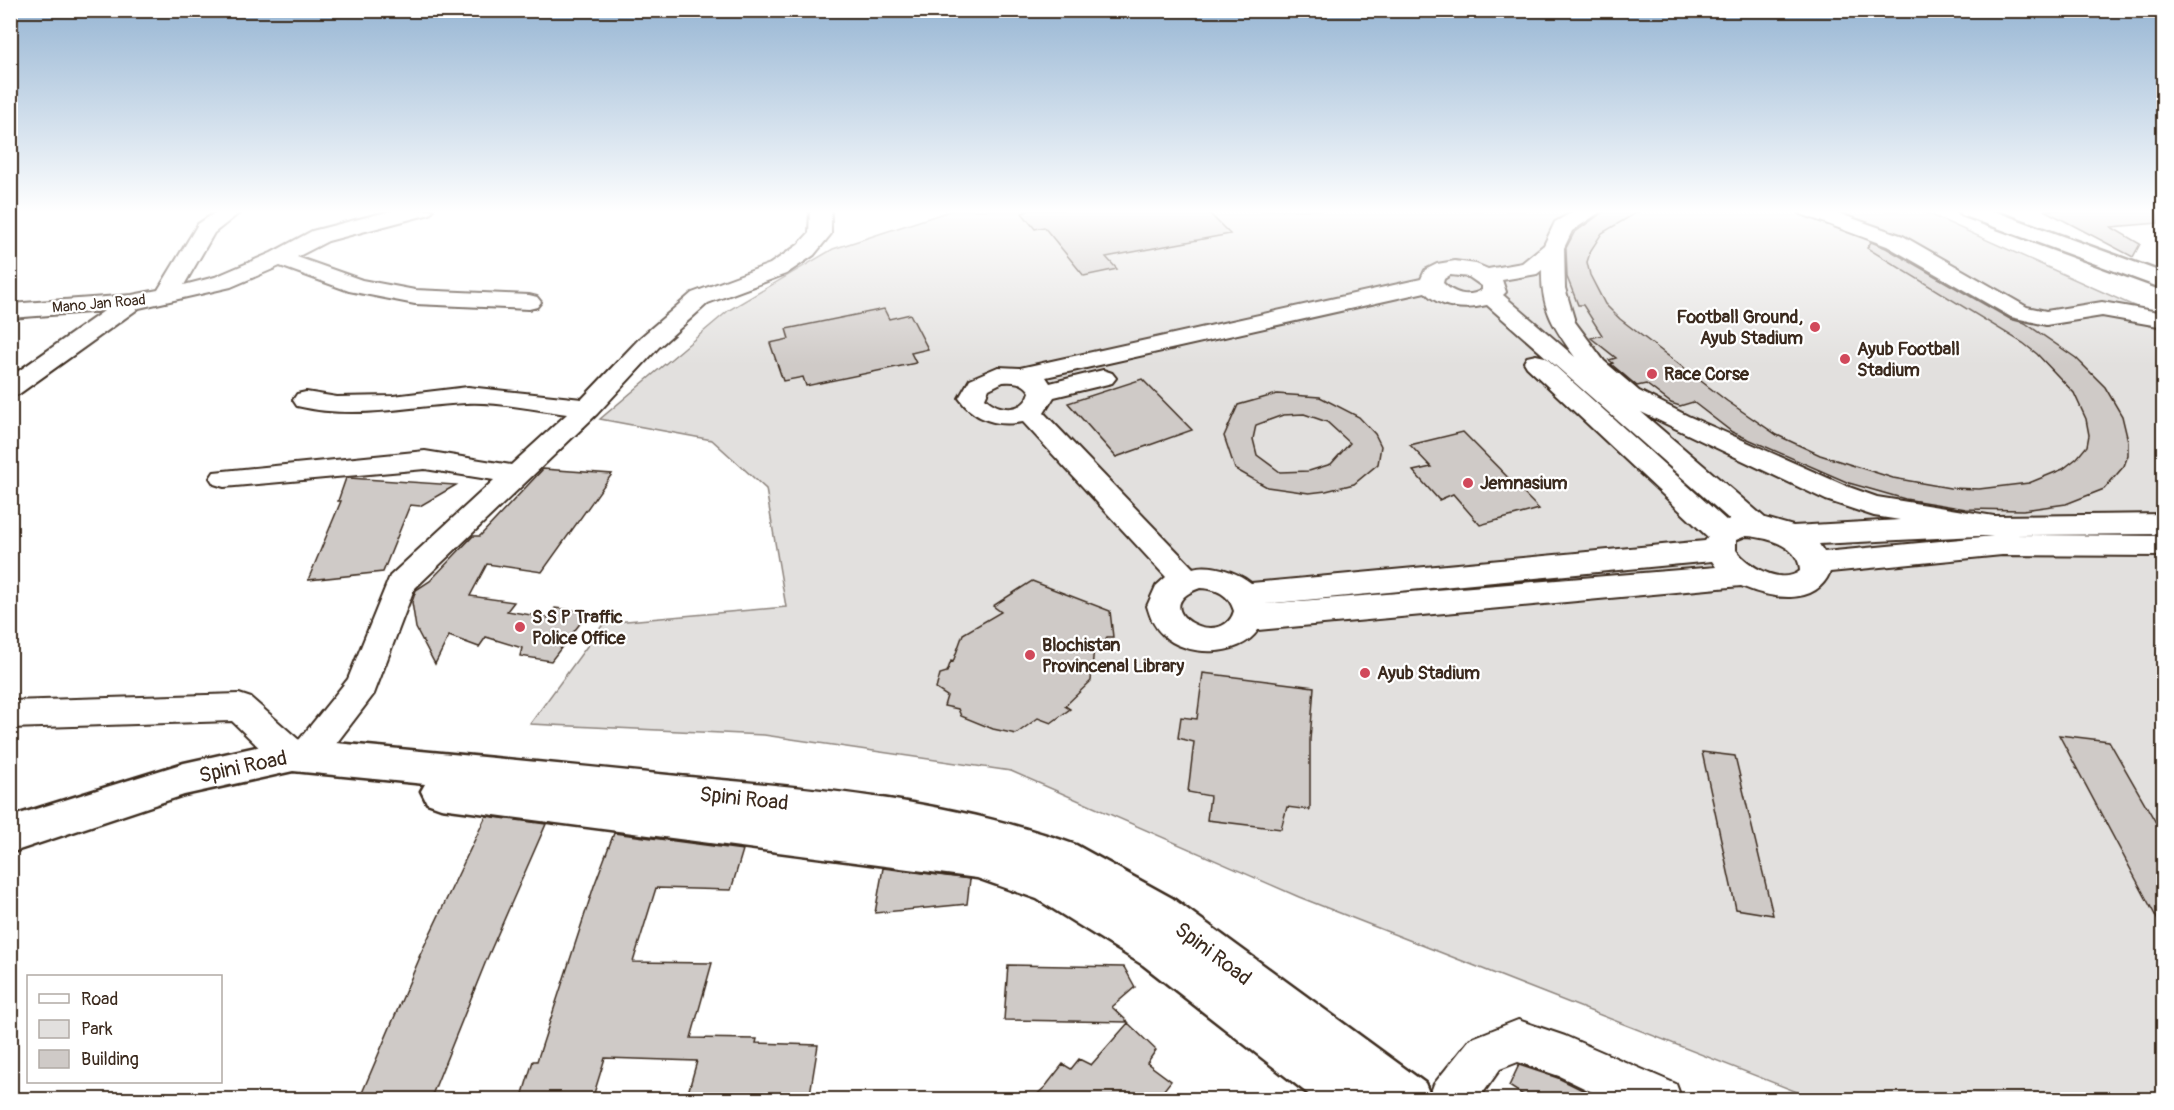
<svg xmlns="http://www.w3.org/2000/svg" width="2174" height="1110" font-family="Pangolin,sans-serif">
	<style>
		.green { fill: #e2e0de; stroke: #8e857e; stroke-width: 1.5 }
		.building { fill: #cfcac7; stroke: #3b2a1e; stroke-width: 1.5; fill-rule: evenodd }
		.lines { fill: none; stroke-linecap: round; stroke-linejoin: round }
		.minor-casing { stroke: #3b2a1e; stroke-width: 4 }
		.major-casing { stroke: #3b2a1e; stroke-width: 5 }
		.minor { fill: #fff; fill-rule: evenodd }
		.major { fill: #fff; fill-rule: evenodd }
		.poi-dot { fill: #d1495b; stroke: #fff; stroke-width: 2 }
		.labels { text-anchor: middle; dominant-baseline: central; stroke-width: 4.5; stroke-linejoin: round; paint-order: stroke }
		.far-street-label { font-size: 15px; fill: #3b2a1e; stroke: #fff }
		.poi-label { font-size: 18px; font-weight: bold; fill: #3b2a1e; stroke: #fff; text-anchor: start }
		.near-street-label { font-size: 21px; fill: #3b2a1e; stroke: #fff }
	</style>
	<rect width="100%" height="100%" fill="#fff"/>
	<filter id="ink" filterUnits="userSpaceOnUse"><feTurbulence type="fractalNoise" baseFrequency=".0167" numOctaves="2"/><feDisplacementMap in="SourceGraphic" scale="12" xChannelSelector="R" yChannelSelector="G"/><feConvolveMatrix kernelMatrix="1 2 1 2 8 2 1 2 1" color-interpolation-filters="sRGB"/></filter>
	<g filter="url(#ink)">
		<!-- green -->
		<path class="green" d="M 953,210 L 1920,210 L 2163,319 L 2163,1099 L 1815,1099 L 1299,897 L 1011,771 L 764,735 L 530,724 L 604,623 L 786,607 L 766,489 L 712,440 L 600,419 L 729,310 L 833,249 Z"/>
		<!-- building -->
		<path class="building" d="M 1030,210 L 1206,210 L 1230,234 L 1106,257 L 1117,269 L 1084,276 L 1044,227 L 1035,229 L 1022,213 Z
			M 1606,210 L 1641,210 L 1602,233 L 1591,250 L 1587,262 L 1590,275 L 1605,304 L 1620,319 L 1727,401 L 1777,435 L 1820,455 L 1893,478 L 1950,488 L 1979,489 L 2029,483 L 2063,469 L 2077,458 L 2087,446 L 2089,435 L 2086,419 L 2074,393 L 2037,354 L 2023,343 L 1867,248 L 1871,242 L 1886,248 L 2010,319 L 2025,323 L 2076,358 L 2105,387 L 2122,416 L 2128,441 L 2128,455 L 2124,466 L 2104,489 L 2066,504 L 2023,510 L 1966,509 L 1905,499 L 1849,483 L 1732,432 L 1693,402 L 1680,406 L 1671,403 L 1646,384 L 1637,386 L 1611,364 L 1613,363 L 1609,360 L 1616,358 L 1591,338 L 1602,335 L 1583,305 L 1578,305 L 1567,277 L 1566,248 L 1574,233 Z
			M 2044,210 L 2158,210 L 2158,223 L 2111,227 L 2140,244 L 2133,257 Z
			M 884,309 L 889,319 L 910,314 L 928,349 L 911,353 L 916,363 L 806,386 L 803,377 L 783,381 L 770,343 L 789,339 L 786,329 Z
			M 1142,379 L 1192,430 L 1116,457 L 1068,403 Z
			M 1277,394 L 1320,397 L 1359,417 L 1375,434 L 1381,446 L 1378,464 L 1354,484 L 1326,491 L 1309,493 L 1267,487 L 1235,469 L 1224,436 L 1238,405 ZM 1304,414 L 1327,422 L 1350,443 L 1331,464 L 1309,471 L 1280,472 L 1257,455 L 1253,439 L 1256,425 L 1283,415 Z
			M 1463,432 L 1539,509 L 1480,525 L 1453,494 L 1439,500 L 1413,471 L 1431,467 L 1410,445 Z
			M 543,469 L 612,474 L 542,572 L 487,564 L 470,596 L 514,602 L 507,611 L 549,618 L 555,608 L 589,612 L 551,661 L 520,656 L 522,648 L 486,637 L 479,647 L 449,636 L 435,664 L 416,628 L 412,602 L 416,590 L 430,581 L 473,536 L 480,536 Z
			M 346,478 L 349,478 L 456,485 L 420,506 L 410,505 L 383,572 L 308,580 L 341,501 L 338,501 Z
			M 1032,581 L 1110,611 L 1113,637 L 1107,637 L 1103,648 L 1094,646 L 1091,681 L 1065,706 L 1070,709 L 1051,723 L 1038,718 L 1016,734 L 993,729 L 961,716 L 958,709 L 944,706 L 947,696 L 936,689 L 940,674 L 947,672 L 951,661 L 953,662 L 963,634 L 1001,612 L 993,606 Z
			M 1203,673 L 1314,687 L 1310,740 L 1310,810 L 1287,807 L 1281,829 L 1207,820 L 1210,796 L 1188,792 L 1194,742 L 1178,738 L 1181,717 L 1197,719 Z
			M 2059,735 L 2109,741 L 2163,835 L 2163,930 Z
			M 1702,752 L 1735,756 L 1773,915 L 1736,909 Z
			M 486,816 L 546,824 L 486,961 L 430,1100 L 359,1100 L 420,957 L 419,957 Z
			M 614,833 L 743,850 L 731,890 L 656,888 L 633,962 L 712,963 L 691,1038 L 757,1039 L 756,1043 L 818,1045 L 809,1100 L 686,1100 L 697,1061 L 605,1058 L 592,1100 L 521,1100 L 533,1061 L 537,1061 L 594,886 Z
			M 883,868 L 970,879 L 967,904 L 875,913 Z
			M 1008,965 L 1124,967 L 1135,987 L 1112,1007 L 1128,1022 L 1004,1020 Z
			M 1128,1023 L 1156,1050 L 1147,1063 L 1171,1081 L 1156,1100 L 1031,1100 L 1045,1087 L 1063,1064 L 1071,1069 L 1079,1059 L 1091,1065 Z
			M 1519,1065 L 1558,1078 L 1603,1100 L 1531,1100 L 1509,1086 Z"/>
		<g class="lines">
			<defs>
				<path id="minor" d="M 219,210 L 243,210 L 214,233 L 184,285 L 215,277 L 271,253 L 312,231 L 394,210 L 433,210 L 430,214 L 328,241 L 297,257 L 362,280 L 415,290 L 529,295 L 537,297 L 541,302 L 537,307 L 529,309 L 415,304 L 349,291 L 280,266 L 231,287 L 139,308 L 19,394 L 10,397 L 10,377 L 104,311 L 10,318 L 10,304 L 132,295 L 158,290 L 198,224 Z
					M 810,210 L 831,210 L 831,234 L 814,255 L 786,274 L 708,303 L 659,347 L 597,414 L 414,589 L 374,694 L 319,766 C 282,779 258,745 232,721 L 10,728 L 10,701 L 239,694 L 251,698 L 299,740 L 348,679 L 390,576 L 494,480 L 425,469 L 224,487 L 214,484 L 210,478 L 214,472 L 425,451 L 511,465 L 567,414 C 537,410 494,401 466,403 C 407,406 356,420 297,406 L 293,400 L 297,394 L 306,392 L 337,397 L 393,396 L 468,387 L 582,399 L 641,337 L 692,293 L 770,264 L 798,245 L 809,233 Z
					M 1576,210 L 1601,210 L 1597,214 L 1572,231 L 1564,248 L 1565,288 L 1575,322 L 1604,361 L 1639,391 L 1688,416 L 1846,486 L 1877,497 L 1994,516 L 2164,514 L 2164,534 L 2014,535 L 2164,536 L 2164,556 L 2002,555 L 1830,572 C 1815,608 1769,598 1741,586 L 1258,630 C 1240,658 1185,657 1163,635 C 1154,627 1150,617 1147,606 L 1156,586 L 1166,577 L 1023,422 C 997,427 974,420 959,398 L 970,379 L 998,367 L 1020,368 L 1421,279 L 1425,270 L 1437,264 L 1455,261 L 1476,264 L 1488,269 L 1522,263 L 1544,245 L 1555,222 ZM 1542,270 C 1541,309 1553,326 1575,357 L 1503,295 L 1506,292 L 1502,280 L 1537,274 ZM 1450,275 L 1469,277 L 1482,286 L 1482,290 C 1468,298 1454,294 1443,283 L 1444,279 ZM 1425,292 C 1440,309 1466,310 1487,305 L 1730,520 L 1727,521 L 1545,357 L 1536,355 L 1527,357 L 1524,362 L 1527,367 L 1708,537 L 1705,541 L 1251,583 C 1237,572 1211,563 1193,568 L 1044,413 L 1054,397 L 1112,383 L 1116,378 L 1112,373 L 1103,370 L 1050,383 L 1046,377 ZM 1003,382 C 1014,381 1024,382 1030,392 C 1024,413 999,412 985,398 L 989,389 ZM 1641,412 L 1826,500 L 1874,516 L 1900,520 L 1793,526 L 1765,518 ZM 1746,536 C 1766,537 1800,545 1800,571 C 1781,586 1747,566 1736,550 L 1736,540 ZM 1977,536 L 1993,536 L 1824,552 L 1819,544 ZM 1712,561 L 1716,567 L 1264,604 ZM 1200,588 C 1217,589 1229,594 1234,611 C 1223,652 1142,608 1200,588 Z
					M 1797,210 L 1829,210 L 1903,236 L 2027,307 L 2046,311 L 2102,302 L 2164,313 L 2164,327 L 2102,316 L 2046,325 L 2011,317 L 1887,246 L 1801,214 Z
					M 1518,1020 L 1565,1036 L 1676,1084 L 1682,1100 L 1609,1100 L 1559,1076 L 1518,1062 L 1500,1069 L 1478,1100 L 1428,1100 L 1434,1084 L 1470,1039 Z"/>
				<path id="major" d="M 1958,210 L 1991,210 L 2164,273 L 2164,289 L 1962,215 Z
					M 293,739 C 421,751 550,763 678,776 C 812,788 949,799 1076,845 L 1172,898 L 1425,1083 L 1432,1100 L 1316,1100 L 1143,965 L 1037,899 L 977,878 L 441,808 L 427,803 L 421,791 L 425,784 L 293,771 L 184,795 L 10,853 L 10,817 L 184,763 Z"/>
			</defs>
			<!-- minor casing -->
			<use href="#minor" class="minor-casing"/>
			<!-- major casing -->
			<use href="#major" class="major-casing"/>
			<!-- minor -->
			<use href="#minor" class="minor"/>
			<!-- major -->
			<use href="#major" class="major"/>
		</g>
	</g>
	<!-- sky -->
	<linearGradient id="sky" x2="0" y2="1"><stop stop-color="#96b5d3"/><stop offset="0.58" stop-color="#fff"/><stop offset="1" stop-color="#fff" stop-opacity="0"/></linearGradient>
	<rect width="2174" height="365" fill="url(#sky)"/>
	<!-- markers -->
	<g class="poi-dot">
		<circle cx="1815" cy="327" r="6"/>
		<circle cx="1845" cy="359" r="6"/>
		<circle cx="1652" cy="374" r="6"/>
		<circle cx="1468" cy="483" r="6"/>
		<circle cx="520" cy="627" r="6"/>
		<circle cx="1030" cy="655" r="6"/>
		<circle cx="1365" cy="673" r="6"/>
	</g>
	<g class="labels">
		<!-- far-street labels -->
		<g class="far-street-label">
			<text transform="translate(99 304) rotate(-5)">Mano Jan Road</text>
		</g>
		<!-- poi labels -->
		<g class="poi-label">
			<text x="1803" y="317" text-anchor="end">Football Ground,<tspan x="1803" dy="21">Ayub Stadium</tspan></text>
			<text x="1857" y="349">Ayub Football<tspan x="1857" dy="21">Stadium</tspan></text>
			<text x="1664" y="374">Race Corse</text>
			<text x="1480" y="483">Jemnasium</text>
			<text x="532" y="617">S S P Traffic<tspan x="532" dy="21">Police Office</tspan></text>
			<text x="1042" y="645">Blochistan<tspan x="1042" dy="21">Provincenal Library</tspan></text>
			<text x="1377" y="673">Ayub Stadium</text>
		</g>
		<!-- near-street labels -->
		<g class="near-street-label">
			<text transform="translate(243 767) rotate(-12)">Spini Road</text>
			<text transform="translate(744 799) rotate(6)">Spini Road</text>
			<text transform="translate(1213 954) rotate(37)">Spini Road</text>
		</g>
	</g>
	<!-- margin -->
	<rect width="2174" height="1110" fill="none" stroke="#fff" stroke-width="36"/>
	<rect x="18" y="18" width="2138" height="1074" fill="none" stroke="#3b2a1e" stroke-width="2" filter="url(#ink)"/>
	<!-- legend -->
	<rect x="27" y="975" width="195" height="108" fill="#ffffff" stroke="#b1aaa5" stroke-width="1.5"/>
	<rect x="39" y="994" width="30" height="9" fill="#ffffff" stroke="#b1aaa5" stroke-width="1.5"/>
	<text x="81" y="1005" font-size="18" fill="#3b2a1e">Road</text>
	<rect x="39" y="1020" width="30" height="18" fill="#e2e0de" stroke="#b1aaa5" stroke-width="1.5"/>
	<text x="81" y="1035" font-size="18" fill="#3b2a1e">Park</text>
	<rect x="39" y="1050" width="30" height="18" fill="#cfcac7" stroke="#b1aaa5" stroke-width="1.5"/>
	<text x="81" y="1065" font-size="18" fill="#3b2a1e">Building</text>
</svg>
